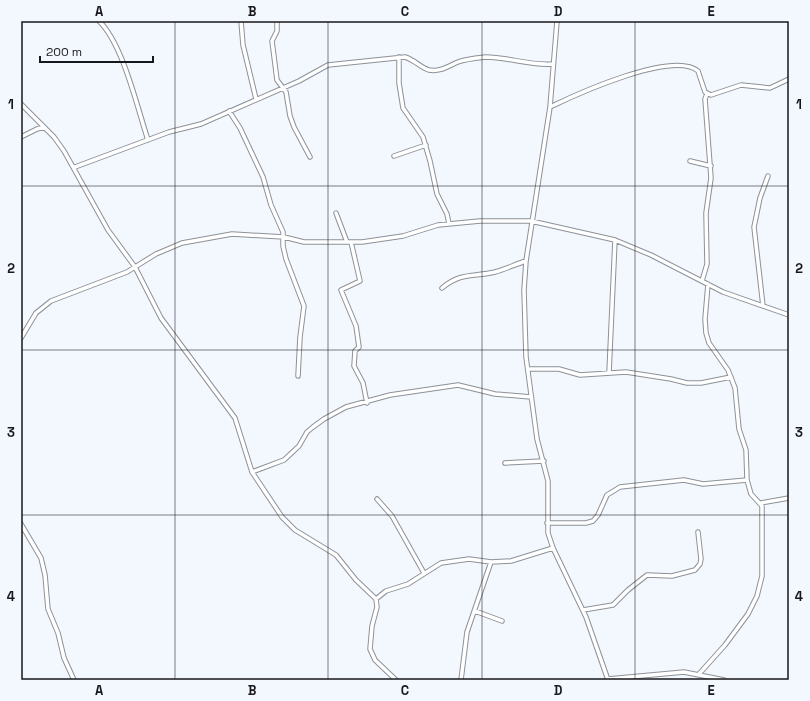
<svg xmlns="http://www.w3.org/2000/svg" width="810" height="701" font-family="'Space Grotesk',sans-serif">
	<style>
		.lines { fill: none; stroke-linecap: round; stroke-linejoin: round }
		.minor-casing { stroke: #8d9198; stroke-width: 5.5 }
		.minor { stroke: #fff; stroke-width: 3.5 }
		.grid { fill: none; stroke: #17181b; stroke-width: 1; stroke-opacity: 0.55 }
		.neatline { fill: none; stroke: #17181b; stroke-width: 1.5 }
		.grid-label { font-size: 13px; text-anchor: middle; font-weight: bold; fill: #17181b }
	</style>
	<rect width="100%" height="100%" fill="#f3f7fe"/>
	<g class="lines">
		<defs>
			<path id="minor" d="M 99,21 C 123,44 137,107 148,140
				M 241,21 L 243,45 L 256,99
				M 277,21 L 277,31 L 272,41 L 277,80 L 286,92 L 290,116 L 294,127 L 310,157
				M 557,21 L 550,107 L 526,261 L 524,290 L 526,357 L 537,439 L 548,481 L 548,533 L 553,548 L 586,617 L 608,680
				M 399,57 L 399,83 L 403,108 L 423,137 L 430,161 L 437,194 L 447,214 L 449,224
				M 21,104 L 54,137 L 64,151 L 108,230 L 135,267 L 161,318 L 235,418 L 252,472 L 282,517 L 295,530 L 336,555 L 356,580 L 376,599 L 377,607 L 372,626 L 370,649 L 375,660 L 396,680
				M 550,107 C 577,94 673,50 698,71 L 705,92 L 711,95 L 741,85 L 770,88 L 789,79
				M 229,111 L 240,128 L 263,177 L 271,205 L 283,232 L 283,246 L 286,259 L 304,306 L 300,337 L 298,376
				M 21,137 L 37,129 L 44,127
				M 394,156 L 426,145
				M 690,161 L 711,166
				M 75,167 L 169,132 L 201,124 L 299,81 L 328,65 L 405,57 C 415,60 421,68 429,70 C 441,72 448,66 458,62 C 466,59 477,58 486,57 C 508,57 530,66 553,64
				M 336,213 L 347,242
				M 351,242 L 360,281 L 341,290 L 356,326 L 359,347 L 355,351 L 354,366 L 363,383 L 367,403
				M 702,281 L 707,264 L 706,213 L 711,178 L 705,99 L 707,94
				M 442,288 C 461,272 474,277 495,272 C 506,269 516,264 526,261
				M 763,306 L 754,227 L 760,198 L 768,176
				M 21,338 L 36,313 L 51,301 L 127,272 L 156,254 L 182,243 L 232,234 L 284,237 L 304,242 L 362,242 L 403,236 L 438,225 L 480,221 L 531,221 L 615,240 L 651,255 L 723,292 L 789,315
				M 528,369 L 559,369 L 580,375 L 626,372 L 671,379 L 687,383 L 701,383 L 731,377
				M 609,373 L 615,240
				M 505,463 L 544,461
				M 252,472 L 284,460 L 299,446 L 307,432 L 313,427 L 324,419 L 346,407 L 390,395 L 458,385 L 495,394 L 531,397
				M 377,499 L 392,516 L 424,573
				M 761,503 L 789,498
				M 547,523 L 586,523 L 593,521 L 598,515 L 607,495 L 620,487 L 684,480 L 703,484 L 747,480
				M 21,524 L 41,558 L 45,575 L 48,609 L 58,633 L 64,658 L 74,680
				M 376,599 L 386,591 L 408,584 L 441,563 L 469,559 L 491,562 L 511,561 L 553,548
				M 583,610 L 613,605 L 628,590 L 647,575 L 672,576 L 695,570 L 700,564 L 701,559 L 698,532
				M 475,611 L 502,621
				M 699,674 L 725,645 L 748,614 L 757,596 L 762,576 L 762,506 L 751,494 L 747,480 L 746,450 L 739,429 L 735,388 L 728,370 L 709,343 L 706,333 L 705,319 L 708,284
				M 608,679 L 684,672 L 724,680
				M 461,680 L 467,632 L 491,562"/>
		</defs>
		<!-- minor casing -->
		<use href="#minor" class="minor-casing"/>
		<!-- minor -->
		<use href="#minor" class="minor"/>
	</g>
	<!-- grid -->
	<path class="grid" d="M 175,21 L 175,680M 328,21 L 328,680M 482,21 L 482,680M 635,21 L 635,680M 21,186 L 789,186M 21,350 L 789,350M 21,515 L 789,515"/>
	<!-- border -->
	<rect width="810" height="701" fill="none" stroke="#f3f7fe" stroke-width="44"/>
	<!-- scale -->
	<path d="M40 56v6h113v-6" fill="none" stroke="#17181b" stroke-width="2"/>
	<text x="46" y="56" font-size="12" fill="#17181b" stroke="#f3f7fe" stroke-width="3" paint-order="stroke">200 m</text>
	<rect x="22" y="22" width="766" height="657" class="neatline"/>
	<g class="grid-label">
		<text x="99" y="16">A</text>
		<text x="252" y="16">B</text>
		<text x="405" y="16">C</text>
		<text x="558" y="16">D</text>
		<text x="711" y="16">E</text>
		<text x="11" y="109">1</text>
		<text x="799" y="109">1</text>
		<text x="11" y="273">2</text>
		<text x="799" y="273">2</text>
		<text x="11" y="437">3</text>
		<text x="799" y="437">3</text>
		<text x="11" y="601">4</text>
		<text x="799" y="601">4</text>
		<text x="99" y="695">A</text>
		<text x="252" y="695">B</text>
		<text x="405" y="695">C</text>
		<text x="558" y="695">D</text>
		<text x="711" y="695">E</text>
	</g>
</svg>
